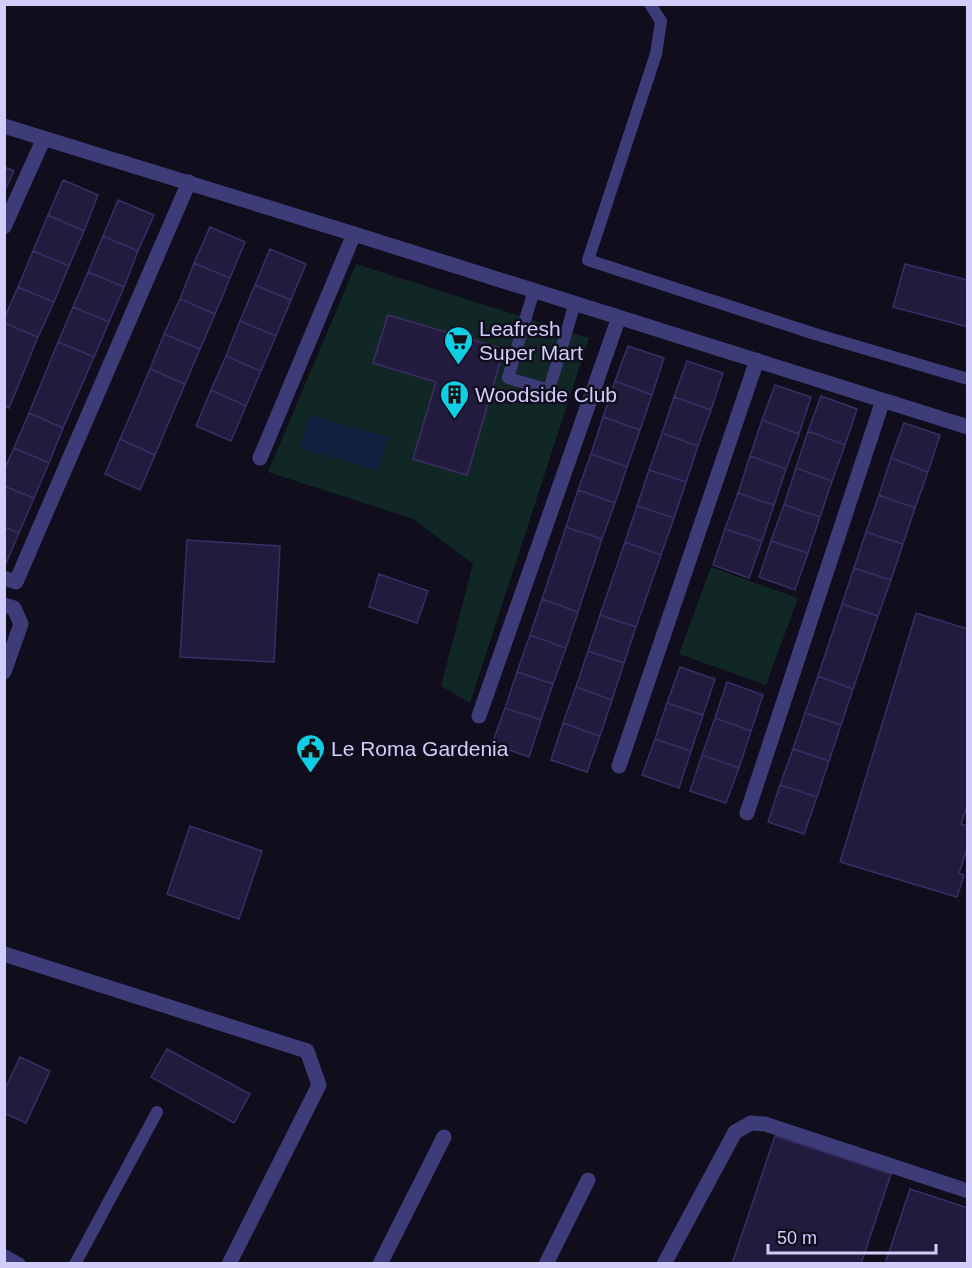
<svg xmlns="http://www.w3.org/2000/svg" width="972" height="1268" font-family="Arial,sans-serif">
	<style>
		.green { fill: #112726; fill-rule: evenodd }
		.water { fill: #0f213f }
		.building { fill: #221b3d; stroke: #3a2e67; stroke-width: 1.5 }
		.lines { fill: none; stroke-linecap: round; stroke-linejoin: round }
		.lane { stroke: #3e3b79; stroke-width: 12 }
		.street { stroke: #3e3b79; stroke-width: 15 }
		.labels { text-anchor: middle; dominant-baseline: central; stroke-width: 5; stroke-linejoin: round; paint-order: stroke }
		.poi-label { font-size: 21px; fill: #d3cdfb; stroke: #100d1d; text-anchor: start }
	</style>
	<rect width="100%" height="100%" fill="#100d1d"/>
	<!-- green -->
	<path class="green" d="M 356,264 L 589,338 L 470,703 L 441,686 L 473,564 L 413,519 L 268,472 ZM 388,315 L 504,349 L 467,474 L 413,459 L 436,382 L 374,363 Z
		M 711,567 L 798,598 L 766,685 L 679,654 Z"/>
	<!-- water -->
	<path class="water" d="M 310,415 L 388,437 L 379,471 L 300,448 Z"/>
	<!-- building -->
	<path class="building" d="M 4,167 L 14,171 L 4,192 Z
		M 63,180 L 98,195 L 84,231 L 48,215 Z
		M 118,200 L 154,215 L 138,251 L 103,236 Z
		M 48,215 L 84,231 L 69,266 L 33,251 Z
		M 210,227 L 245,242 L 230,278 L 194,263 Z
		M 103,236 L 138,251 L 124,287 L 88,272 Z
		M 270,249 L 306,264 L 291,300 L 255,285 Z
		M 33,251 L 69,266 L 54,302 L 18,287 Z
		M 194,263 L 230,278 L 215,314 L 180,299 Z
		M 905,264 L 968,280 L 968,327 L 893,307 Z
		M 88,272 L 124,287 L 109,322 L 73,307 Z
		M 255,285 L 291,300 L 276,336 L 240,321 Z
		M 18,287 L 54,302 L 38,337 L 4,323 L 4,319 Z
		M 180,299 L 215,314 L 200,349 L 164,334 Z
		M 73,307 L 109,322 L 94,357 L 58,342 Z
		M 388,315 L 504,349 L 467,475 L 413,459 L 436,382 L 373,363 Z
		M 240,321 L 276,336 L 261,371 L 226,356 Z
		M 4,323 L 38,337 L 9,408 L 4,406 Z
		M 164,334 L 200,349 L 185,384 L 150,369 Z
		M 58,342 L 94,357 L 63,428 L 29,413 Z
		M 628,346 L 664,358 L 652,395 L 615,381 Z
		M 226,356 L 261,371 L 246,406 L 211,390 Z
		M 687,361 L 723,373 L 711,410 L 674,397 Z
		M 150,369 L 185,384 L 155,455 L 120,439 Z
		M 615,381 L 652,395 L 640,430 L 603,417 Z
		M 775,385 L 811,397 L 799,434 L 762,420 Z
		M 211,390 L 246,406 L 231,441 L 196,426 Z
		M 821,396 L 857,409 L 845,445 L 808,431 Z
		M 674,397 L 711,410 L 698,446 L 662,433 Z
		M 29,413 L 63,428 L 49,463 L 14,448 Z
		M 603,417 L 640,430 L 627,467 L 591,454 Z
		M 762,420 L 799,434 L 786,469 L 750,456 Z
		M 904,423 L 940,435 L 928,472 L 891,458 Z
		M 808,431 L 845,445 L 832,481 L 796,468 Z
		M 662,433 L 698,446 L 686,482 L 649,470 Z
		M 120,439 L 155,455 L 140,490 L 105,474 Z
		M 14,448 L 49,463 L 34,498 L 4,486 L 4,470 Z
		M 591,454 L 627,467 L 615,503 L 578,490 Z
		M 750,456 L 786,469 L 774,505 L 738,493 Z
		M 891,458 L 928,472 L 915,508 L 879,495 Z
		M 796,468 L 832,481 L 820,517 L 784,505 Z
		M 649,470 L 686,482 L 674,518 L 637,506 Z
		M 4,486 L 34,498 L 19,533 L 4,527 Z
		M 578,490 L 615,503 L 602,539 L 566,527 Z
		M 738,493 L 774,505 L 762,541 L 725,529 Z
		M 879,495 L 915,508 L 903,544 L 866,532 Z
		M 784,505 L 820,517 L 808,553 L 771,541 Z
		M 637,506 L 674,518 L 661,555 L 625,542 Z
		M 4,527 L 19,533 L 4,568 Z
		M 566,527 L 602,539 L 578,612 L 542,599 Z
		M 725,529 L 762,541 L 749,578 L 713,565 Z
		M 866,532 L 903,544 L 891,580 L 854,568 Z
		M 187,540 L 280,546 L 274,662 L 180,657 Z
		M 771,541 L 808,553 L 795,590 L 759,577 Z
		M 625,542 L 661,555 L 636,627 L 600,615 Z
		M 854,568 L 891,580 L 878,616 L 842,604 Z
		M 379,574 L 428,591 L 417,623 L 369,607 Z
		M 542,599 L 578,612 L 566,648 L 530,635 Z
		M 842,604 L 878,616 L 853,689 L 818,676 Z
		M 916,613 L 968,629 L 968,804 L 961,824 L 968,826 L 968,846 L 959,873 L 964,875 L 957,897 L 840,862 Z
		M 600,615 L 636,627 L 624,663 L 588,651 Z
		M 530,635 L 566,648 L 553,684 L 517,672 Z
		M 588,651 L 624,663 L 612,700 L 576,687 Z
		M 680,667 L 715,679 L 703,715 L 667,703 Z
		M 517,672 L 553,684 L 541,720 L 505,708 Z
		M 818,676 L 853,689 L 841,725 L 805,713 Z
		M 727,682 L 763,695 L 751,731 L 715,718 Z
		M 576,687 L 612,700 L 600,736 L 563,723 Z
		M 667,703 L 703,715 L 691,751 L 655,739 Z
		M 505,708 L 541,720 L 529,757 L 492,744 Z
		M 805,713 L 841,725 L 829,761 L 793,749 Z
		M 715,718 L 751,731 L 739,768 L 702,755 Z
		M 563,723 L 600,736 L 587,772 L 551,760 Z
		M 655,739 L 691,751 L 679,788 L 642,775 Z
		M 793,749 L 829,761 L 817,797 L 780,785 Z
		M 702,755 L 739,768 L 726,803 L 690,791 Z
		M 780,785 L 817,797 L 804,834 L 768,822 Z
		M 190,826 L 262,851 L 239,919 L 167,894 Z
		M 167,1049 L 250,1094 L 234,1123 L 151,1077 Z
		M 20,1057 L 50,1071 L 26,1123 L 4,1113 L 4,1091 Z
		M 775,1136 L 891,1174 L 861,1264 L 732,1264 Z
		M 910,1189 L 968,1208 L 968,1264 L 885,1264 Z"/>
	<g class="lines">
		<!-- lane -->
		<path class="lane" d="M 650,4 L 661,21 L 656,54 L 588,260 L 815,334 L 968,379
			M 534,290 L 508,378 L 549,390 L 575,303
			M 4,1255 L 20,1264
			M 75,1264 L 157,1112"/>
		<!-- street -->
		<path class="street" d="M 4,126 L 354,234 L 968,427
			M 4,227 L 44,138
			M 260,458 L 354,234
			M 4,578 L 16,582 L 189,182
			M 4,605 L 14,608 L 21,624 L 4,672
			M 479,716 L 619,317
			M 619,766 L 757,360
			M 747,813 L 883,400
			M 4,954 L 307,1051 L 319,1085 L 229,1264
			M 380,1264 L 444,1137
			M 546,1264 L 588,1180
			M 664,1264 L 735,1132 L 751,1123 L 765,1124 L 968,1191"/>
	</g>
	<!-- icons -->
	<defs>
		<symbol id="supermarket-pin" viewBox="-11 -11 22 30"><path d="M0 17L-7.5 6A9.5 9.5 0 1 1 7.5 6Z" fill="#10cee4" stroke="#100d1d"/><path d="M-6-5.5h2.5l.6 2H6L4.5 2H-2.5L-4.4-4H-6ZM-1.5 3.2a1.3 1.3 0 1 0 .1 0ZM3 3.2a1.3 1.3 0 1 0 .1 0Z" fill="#111"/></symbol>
		<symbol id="building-pin" viewBox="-11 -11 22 30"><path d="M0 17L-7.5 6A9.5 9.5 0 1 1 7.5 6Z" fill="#10cee4" stroke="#100d1d"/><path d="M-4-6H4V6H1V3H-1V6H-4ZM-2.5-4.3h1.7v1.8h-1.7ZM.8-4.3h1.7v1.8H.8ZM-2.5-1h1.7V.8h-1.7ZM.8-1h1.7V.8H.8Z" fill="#111"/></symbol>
		<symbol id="civic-pin" viewBox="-11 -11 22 30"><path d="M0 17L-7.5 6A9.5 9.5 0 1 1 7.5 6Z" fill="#10cee4" stroke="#100d1d"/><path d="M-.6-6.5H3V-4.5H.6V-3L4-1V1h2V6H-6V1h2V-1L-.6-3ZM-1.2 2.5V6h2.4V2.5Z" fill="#111"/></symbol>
	</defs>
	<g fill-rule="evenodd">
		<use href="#supermarket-pin" x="442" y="324" width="33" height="45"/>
		<use href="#building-pin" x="438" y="378" width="33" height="45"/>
		<use href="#civic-pin" x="294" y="732" width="33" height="45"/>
	</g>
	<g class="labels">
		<!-- poi labels -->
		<g class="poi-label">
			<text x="479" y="328">Leafresh<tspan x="479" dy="24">Super Mart</tspan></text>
			<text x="475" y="394">Woodside Club</text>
			<text x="331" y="748">Le Roma Gardenia</text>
		</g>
	</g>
	<!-- border -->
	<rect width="972" height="1268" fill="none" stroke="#d3cdfb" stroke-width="12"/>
	<!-- scale -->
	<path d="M768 1244v9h168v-9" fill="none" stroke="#d3cdfb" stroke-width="3"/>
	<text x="777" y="1244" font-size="18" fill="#d3cdfb" stroke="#100d1d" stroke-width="4.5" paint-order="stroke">50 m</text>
</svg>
